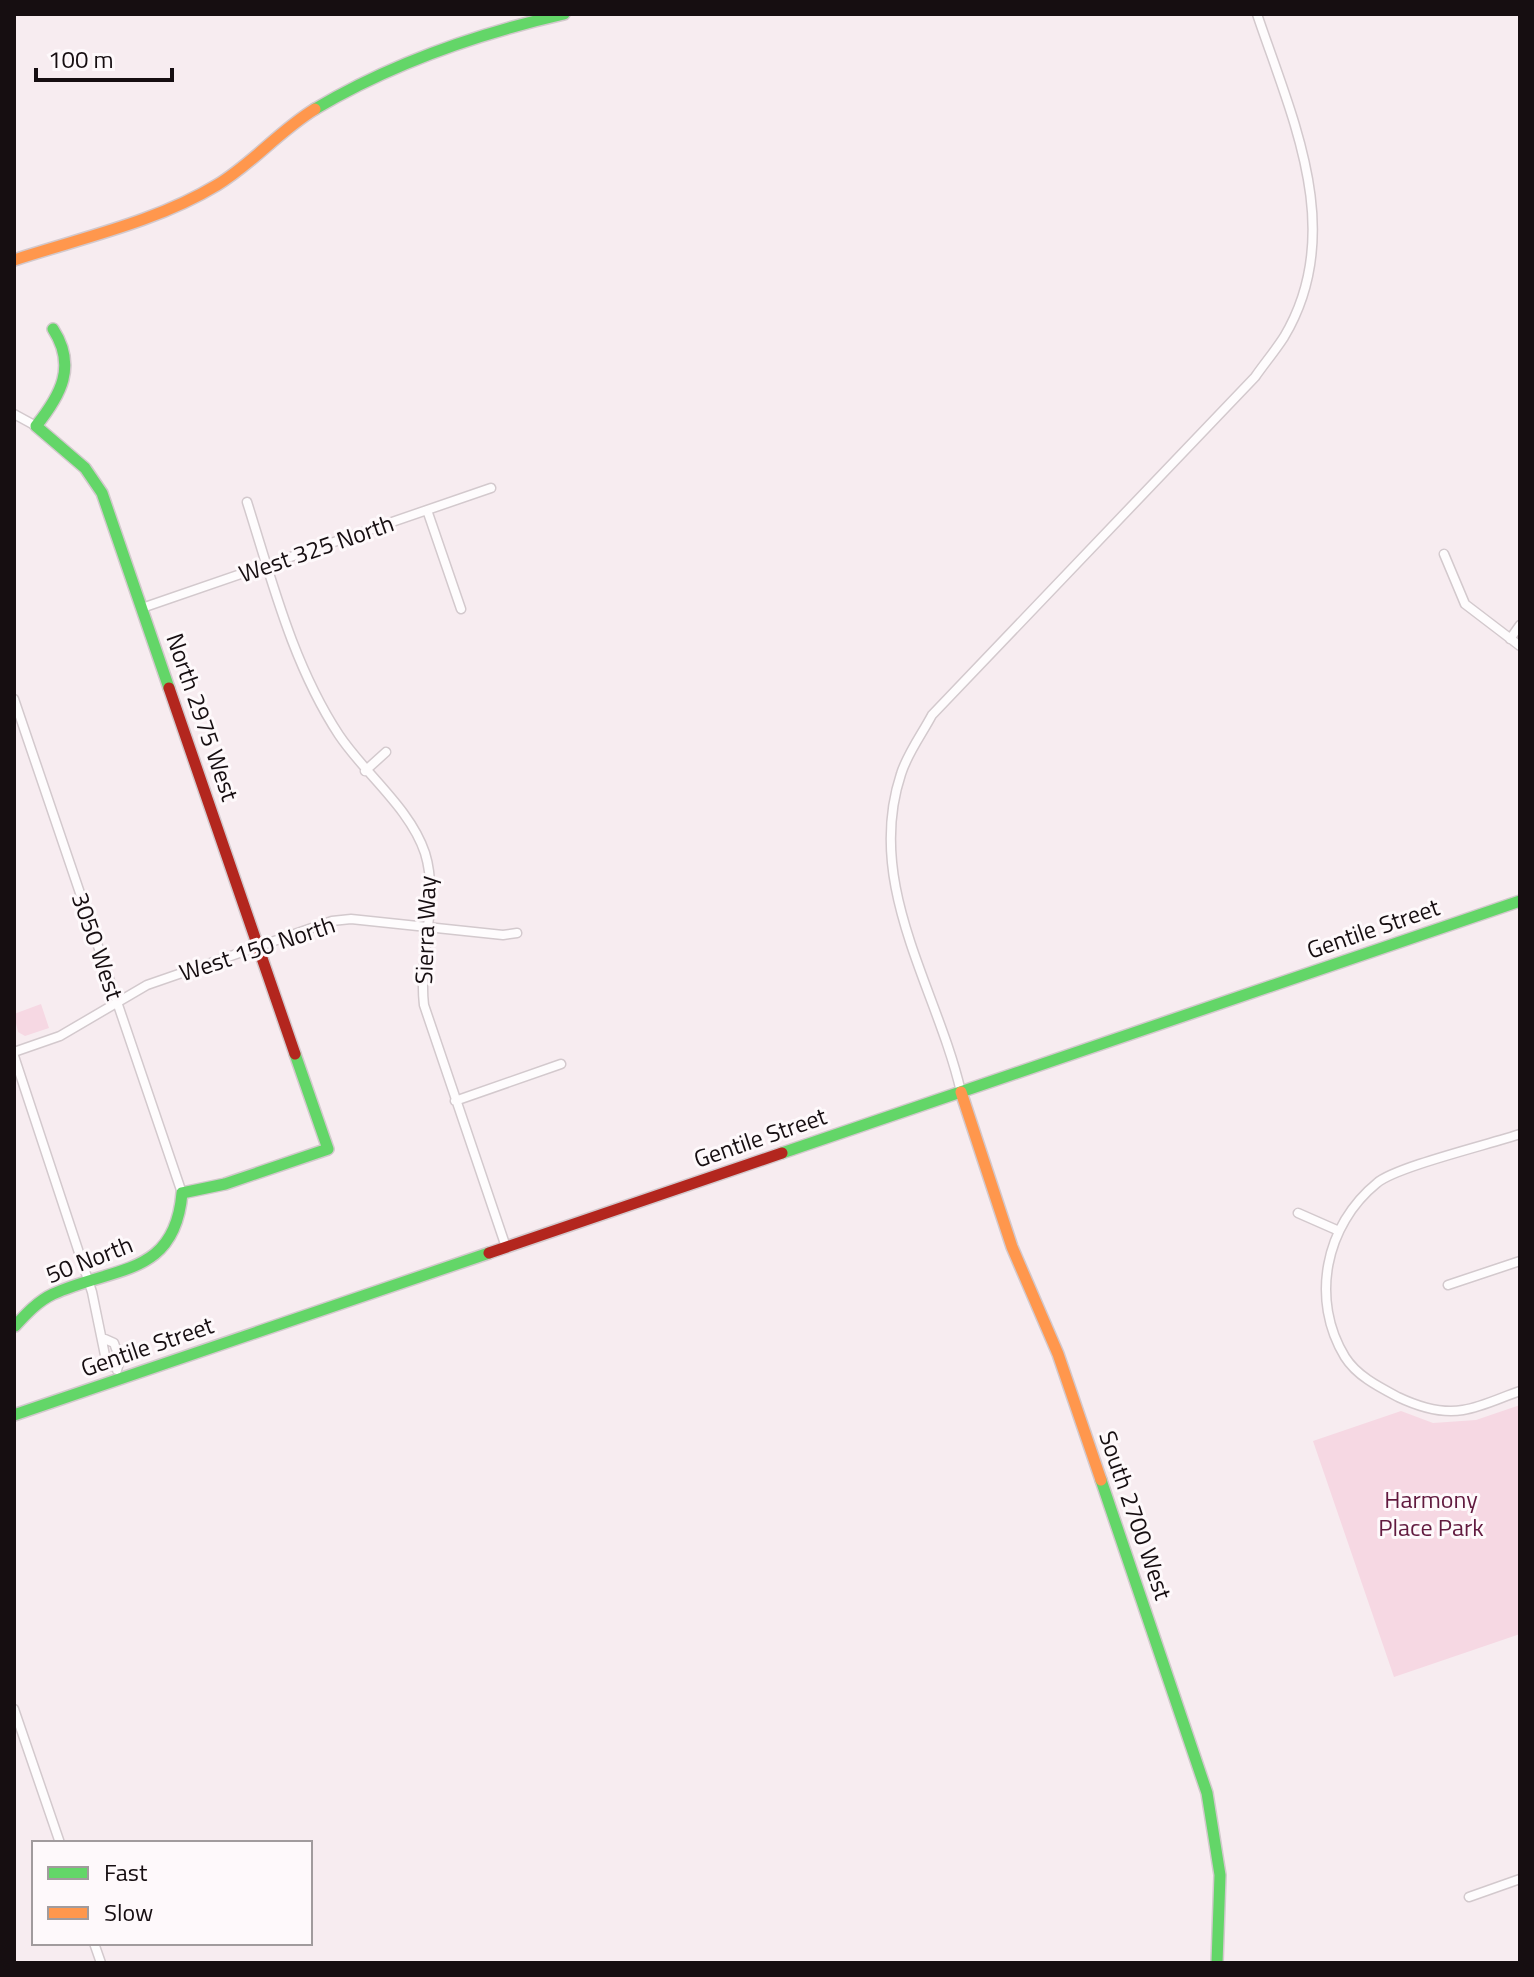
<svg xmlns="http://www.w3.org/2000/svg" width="1534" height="1977" font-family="'Titillium Web',sans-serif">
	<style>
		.green { fill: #f6d8e3 }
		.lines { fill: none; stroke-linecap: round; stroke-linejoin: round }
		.street-casing { stroke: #d3c9cd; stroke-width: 11 }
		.fast-casing { stroke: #d3c9cd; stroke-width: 14 }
		.slow-casing { stroke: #d3c9cd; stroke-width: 14 }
		.jam-casing { stroke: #d3c9cd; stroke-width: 14 }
		.street { stroke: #fefcfd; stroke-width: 8 }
		.fast { stroke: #63d668; stroke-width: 11 }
		.slow { stroke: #ff974d; stroke-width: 11 }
		.jam { stroke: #b3261e; stroke-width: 11 }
		.labels { text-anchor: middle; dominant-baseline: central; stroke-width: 6; stroke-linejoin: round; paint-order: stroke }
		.street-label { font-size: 24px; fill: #160e11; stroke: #fef9fb }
		.park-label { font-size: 24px; fill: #611a3f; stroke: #fef9fb }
	</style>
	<rect width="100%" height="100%" fill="#f7ecf0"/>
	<!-- green -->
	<path class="green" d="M 41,1004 L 49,1028 L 25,1036 L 18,1032 L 14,1014 Z
		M 1520,1405 L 1520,1634 L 1394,1677 L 1313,1441 L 1401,1411 L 1433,1423 L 1476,1420 Z"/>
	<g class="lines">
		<defs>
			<path id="street" d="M 14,414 L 36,426
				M 247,502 C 272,581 293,665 339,735 C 365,774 410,808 425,853 C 440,901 418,955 424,1005 L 506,1247
				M 427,510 L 461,609
				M 1444,554 L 1465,604 L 1520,646
				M 142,608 L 491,488
				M 1510,639 L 1520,625
				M 14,699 L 182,1193
				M 365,771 L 386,752
				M 14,1052 L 60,1036 L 147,985 L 332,921 L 351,919 L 503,935 L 517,933
				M 14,1056 L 92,1292 L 107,1365 L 116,1367
				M 961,1092 C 937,988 864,885 901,774 C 907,754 922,734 932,715 L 1255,377 C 1264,364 1275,351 1284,337 C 1347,232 1292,118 1257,14
				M 455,1101 L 561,1064
				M 1520,1134 C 1491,1144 1395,1167 1377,1183 C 1325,1225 1310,1300 1345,1357 C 1357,1376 1379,1387 1398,1397 C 1417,1406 1441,1414 1463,1410 C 1482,1407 1502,1397 1520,1391
				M 1298,1213 L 1339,1231
				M 1448,1285 L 1520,1261
				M 105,1339 L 114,1343 L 120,1360 L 117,1370
				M 14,1709 L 60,1843
				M 1469,1897 L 1520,1879
				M 94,1943 L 101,1963"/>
			<path id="fast" d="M 315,109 C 392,63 476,34 564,14
				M 53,329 C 77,366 61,395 36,426 L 85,468 L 102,493 L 169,688
				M 782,1153 L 1520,901
				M 15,1326 C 26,1314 38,1301 53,1294 C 114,1266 175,1277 182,1193 L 225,1184 L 328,1149 L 295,1054
				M 14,1415 L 489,1253
				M 1101,1480 L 1207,1793 L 1220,1875 L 1217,1963"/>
			<path id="slow" d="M 14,260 C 81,238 156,222 217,185 C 252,164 279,131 315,109
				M 961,1092 L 1012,1247 L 1058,1354 L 1101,1480"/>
			<path id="jam" d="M 169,688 L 295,1054
				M 489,1253 L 782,1153"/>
		</defs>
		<!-- street casing -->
		<use href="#street" class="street-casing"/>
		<!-- fast casing -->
		<use href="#fast" class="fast-casing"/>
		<!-- slow casing -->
		<use href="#slow" class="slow-casing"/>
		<!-- jam casing -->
		<use href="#jam" class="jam-casing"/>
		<!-- street -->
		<use href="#street" class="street"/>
		<!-- fast -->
		<use href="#fast" class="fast"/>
		<!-- slow -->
		<use href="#slow" class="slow"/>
		<!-- jam -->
		<use href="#jam" class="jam"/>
	</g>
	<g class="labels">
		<!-- street labels -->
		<g class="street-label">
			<text transform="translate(316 548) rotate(-19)">West 325 North</text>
			<text transform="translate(203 717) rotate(71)">North 2975 West</text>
			<text transform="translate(1373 928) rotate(-19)">Gentile Street</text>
			<text transform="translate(425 930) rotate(-88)">Sierra Way</text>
			<text transform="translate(98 946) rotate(71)">3050 West</text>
			<text transform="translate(257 948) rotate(-18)">West 150 North</text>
			<text transform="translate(760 1137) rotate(-19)">Gentile Street</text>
			<text transform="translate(89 1259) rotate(-21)">50 North</text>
			<text transform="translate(147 1346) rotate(-19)">Gentile Street</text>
			<text transform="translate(1136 1515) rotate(71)">South 2700 West</text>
		</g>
		<!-- park labels -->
		<g class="park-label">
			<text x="1431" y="1499">Harmony<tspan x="1431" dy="28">Place Park</tspan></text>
		</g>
	</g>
	<!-- border -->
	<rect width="1534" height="1977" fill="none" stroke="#160e11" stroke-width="32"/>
	<!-- legend -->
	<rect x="32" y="1841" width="280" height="104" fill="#fef9fb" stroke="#a19b9d" stroke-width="2"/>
	<rect x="48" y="1867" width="40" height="12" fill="#63d668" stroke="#a19b9d" stroke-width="2"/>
	<text x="104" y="1881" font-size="24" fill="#160e11">Fast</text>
	<rect x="48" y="1907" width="40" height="12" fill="#ff974d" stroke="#a19b9d" stroke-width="2"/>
	<text x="104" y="1921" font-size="24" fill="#160e11">Slow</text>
	<!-- scale -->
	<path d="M36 68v12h136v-12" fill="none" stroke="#160e11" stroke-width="4"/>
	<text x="48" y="68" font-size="24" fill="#160e11" stroke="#fef9fb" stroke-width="6" paint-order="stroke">100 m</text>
</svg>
